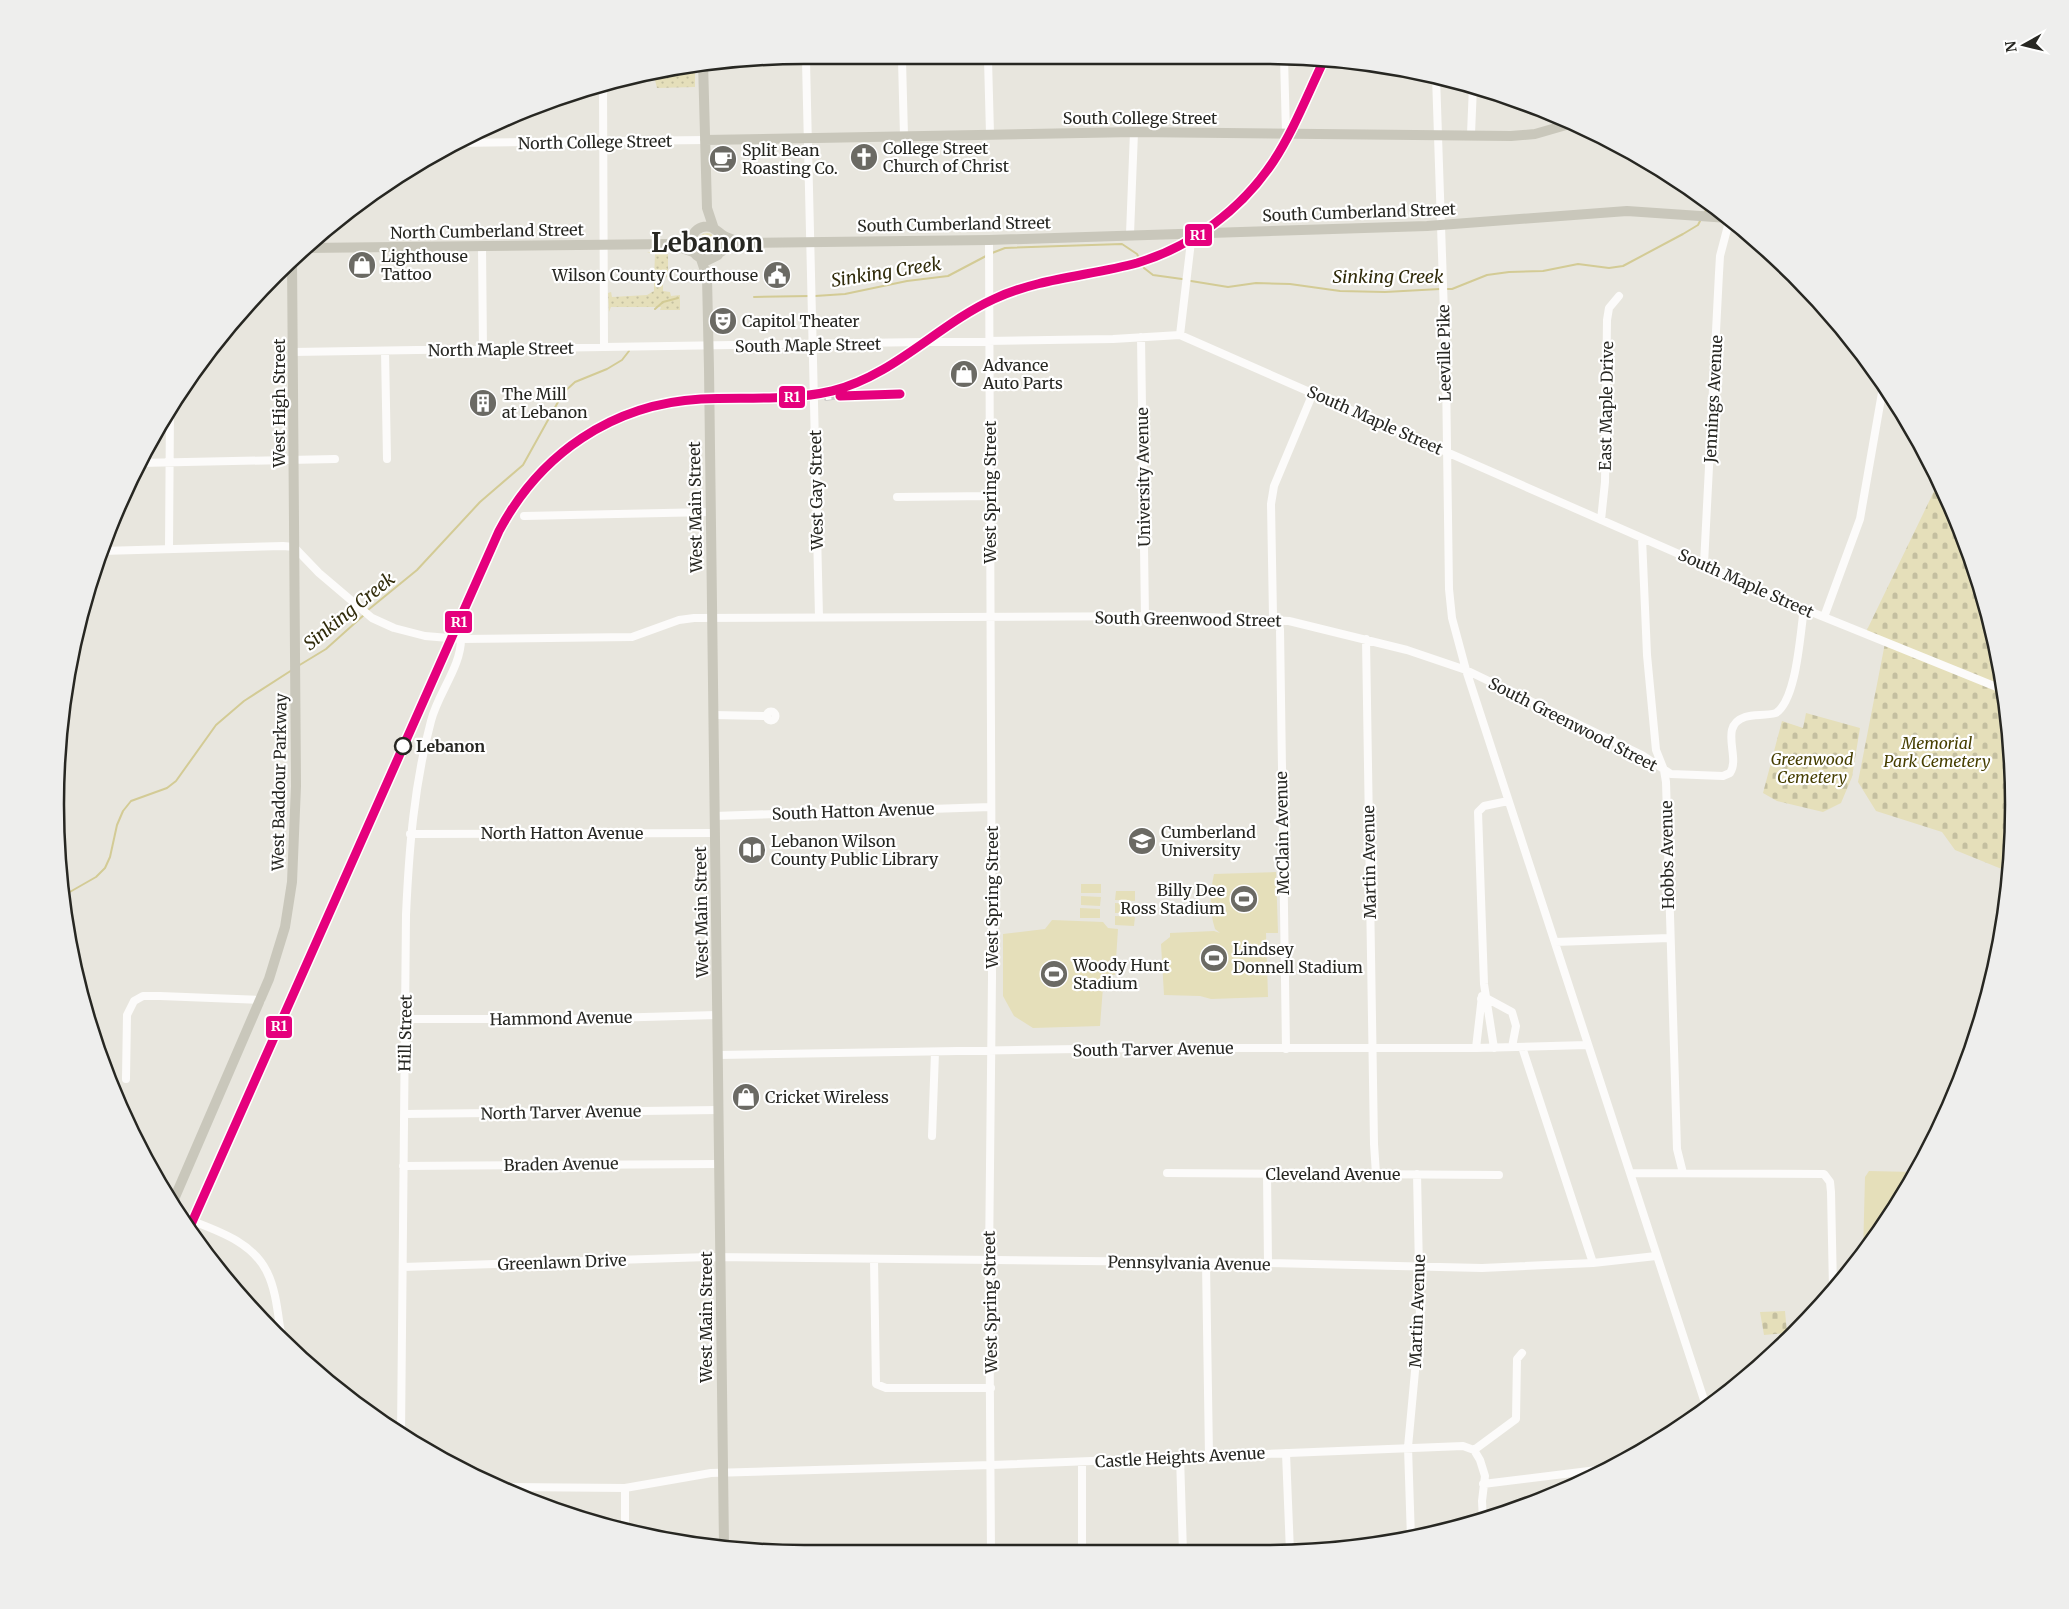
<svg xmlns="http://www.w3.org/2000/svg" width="2069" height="1609" font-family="Merriweather,serif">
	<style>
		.grass { fill: url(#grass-dots) }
		.cemetery { fill: url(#cemetery-stones) }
		.pitch { fill: #e5dfba }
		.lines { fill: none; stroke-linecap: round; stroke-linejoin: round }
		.stream { stroke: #d3cb95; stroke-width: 2 }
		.minor { stroke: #fcfbfa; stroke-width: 8 }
		.major { stroke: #c9c7bb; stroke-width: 10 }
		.rail-casing { stroke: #ceccca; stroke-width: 4 }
		.rail { stroke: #fff; stroke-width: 2; stroke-dasharray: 5.5; stroke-linecap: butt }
		.rail-1-casing { stroke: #fff; stroke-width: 12 }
		.rail-1 { stroke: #e5007d; stroke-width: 9 }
		.stop-dot { fill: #fff; stroke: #272722; stroke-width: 2.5 }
		.labels { text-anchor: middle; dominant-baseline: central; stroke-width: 4.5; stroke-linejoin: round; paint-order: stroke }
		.street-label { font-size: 16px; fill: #272722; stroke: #fff }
		.poi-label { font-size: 16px; fill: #272722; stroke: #fff; text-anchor: start }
		.park-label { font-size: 16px; font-style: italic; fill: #463e00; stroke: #fff }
		.stop-label { font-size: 16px; font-weight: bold; fill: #272722; stroke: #fff; text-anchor: start }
		.water-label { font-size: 18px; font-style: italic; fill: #312c0b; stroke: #fff }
		.town-label { font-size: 26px; font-weight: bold; fill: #272722; stroke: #fff }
		.rim { fill: none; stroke: #272722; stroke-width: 2.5 }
		.line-badge { stroke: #fff; stroke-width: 2 }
		.badge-label { font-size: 14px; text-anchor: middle; font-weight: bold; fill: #fff }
	</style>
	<defs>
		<pattern id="grass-dots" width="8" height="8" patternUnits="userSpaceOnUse" patternTransform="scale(1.25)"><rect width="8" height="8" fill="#e5dfba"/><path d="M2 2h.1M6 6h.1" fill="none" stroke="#c4bfa0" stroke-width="1.8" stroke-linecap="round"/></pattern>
		<pattern id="cemetery-stones" width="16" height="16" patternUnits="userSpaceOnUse" patternTransform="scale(1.25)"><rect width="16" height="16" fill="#e5dfba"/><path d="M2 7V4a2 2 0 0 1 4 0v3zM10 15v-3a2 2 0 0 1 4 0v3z" fill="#c4bfa0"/></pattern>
	</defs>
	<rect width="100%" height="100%" fill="#e8e6de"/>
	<!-- grass -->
	<path class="grass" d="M 695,64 L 695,87 L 657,88 L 653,72 Z
		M697 243a10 10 0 1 1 20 0a10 10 0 1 1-20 0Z
		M 668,251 L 668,277 L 663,278 L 663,291 L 670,292 L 671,296 L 680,295 L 680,310 L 660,310 L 661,307 L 611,307 L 609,312 L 608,293 L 611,292 L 612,297 L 647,295 L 654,291 L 654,283 L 650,282 L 654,279 L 655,254 L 647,252 Z"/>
	<!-- cemetery -->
	<path class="cemetery" d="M 1938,483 L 1974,563 L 2008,706 L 2012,853 L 2009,872 L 1955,850 L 1942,832 L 1876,811 L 1858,782 L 1885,643 L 1865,634 Z
		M 1806,713 L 1860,728 L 1852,777 L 1841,803 L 1823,812 L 1777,801 L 1763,793 L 1782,721 L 1803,728 Z
		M 1785,1311 L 1787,1333 L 1764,1335 L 1760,1312 Z"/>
	<!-- pitch -->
	<path class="pitch" d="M 1276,872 L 1278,933 L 1266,933 L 1268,997 L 1211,999 L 1200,996 L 1164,995 L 1161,944 L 1170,937 L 1170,933 L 1214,931 L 1220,933 L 1215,929 C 1209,910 1210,893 1214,874 Z
		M 1081,884 L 1101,884 L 1101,893 L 1081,893 Z
		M 1116,891 L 1135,891 L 1135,901 L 1115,900 Z
		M 1081,896 L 1101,897 L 1100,906 L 1081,905 Z
		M 1115,903 L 1135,904 L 1135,913 L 1115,913 Z
		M 1080,908 L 1100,909 L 1100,918 L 1080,918 Z
		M 1115,916 L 1135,917 L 1134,926 L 1115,925 Z
		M 1052,920 L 1103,922 L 1108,928 L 1118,929 L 1115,975 L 1104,974 L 1100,1026 L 1033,1028 L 1014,1016 L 1003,996 L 1003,934 L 1045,929 Z
		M 1869,1171 L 1914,1172 L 1863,1254 L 1865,1177 Z"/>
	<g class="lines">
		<!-- stream -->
		<path class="stream" d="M 1705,212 L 1710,203
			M 992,253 L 1005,248 L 1122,244 L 1137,254 L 1144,268 L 1153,275 L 1182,279
			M 1191,281 L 1228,287 L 1256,283 L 1290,284 L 1340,291 L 1385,292 L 1440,289
			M 1444,289 L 1452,289 L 1487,275 L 1509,272 L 1543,271 L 1578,264 L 1609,268 L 1623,266 L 1683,234 L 1698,225 L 1700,221
			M 815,296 L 845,294 L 907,281 L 948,276 L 986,256
			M 754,297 L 810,296
			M 655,309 L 663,302 L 678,298
			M 368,610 L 417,570 L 480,502 L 523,465 L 563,393 L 575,382 L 607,369 L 622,360 L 629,351
			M 298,666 L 326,649 L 365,614
			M 61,897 L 96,877 L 105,868 L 110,857 L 117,825 L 123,811 L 131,801 L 167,788 L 176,781 L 216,725 L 244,701 L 292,670"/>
		<!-- minor -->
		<path class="minor" d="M 1284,57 L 1286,134
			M 988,59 L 990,134
			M 902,60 L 904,136
			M 806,61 L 819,617
			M 1436,76 L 1446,374 L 1449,589 L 1452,618 L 1466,670 L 1706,1406
			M 603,83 L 604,347
			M 1471,134 L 1473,86
			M 455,143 L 705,140
			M 1130,234 L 1134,132
			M 989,240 L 992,977 L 989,1261 L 991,1553
			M 482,247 L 483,349
			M 1180,335 L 1192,233
			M 1141,337 L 1145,617
			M 385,351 L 387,459
			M 293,352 C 567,349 840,344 1113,339 L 1180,335 L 1804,609 L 2004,690
			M 139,463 L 335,459
			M 897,497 L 991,496
			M 524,516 L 710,512
			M 1601,520 L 1605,482 L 1607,320 L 1609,308 L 1619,296
			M 1642,538 L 1647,655 L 1656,750 L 1664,770 L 1666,782 L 1677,1149 L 1683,1173
			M 169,549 L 170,408
			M 101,551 L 283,546 L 294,547 L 319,573 L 372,618 L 394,628 L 425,636 L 461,639 L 632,637 L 679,620 L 694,618 L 1188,616 L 1289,621 L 1407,650 L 1466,670 L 1642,755 L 1671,774 L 1723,776 L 1730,773 C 1741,757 1718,726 1745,717 C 1754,714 1765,716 1776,713 C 1797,699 1800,633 1804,609
			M 1704,564 L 1719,273 L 1720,256 L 1730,218
			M 1824,617 L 1860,519 L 1883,387
			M 1366,639 L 1374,1144 L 1376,1174
			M766.5 716a4.5 4.5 0 1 1 9 0a4.5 4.5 0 1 1-9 0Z
			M 713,715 L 767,716
			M 714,816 L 991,807
			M 410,834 L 715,833
			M 1555,942 L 1669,938
			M 1481,999 L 1488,999 L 1512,1012 L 1516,1026 L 1512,1047
			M 405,1019 L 571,1019 L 717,1015
			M 1522,1047 L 1593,1263
			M 1476,1048 L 1482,996
			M 1494,1048 L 1484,984 L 1478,812 L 1484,806 L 1508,801
			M 1286,1049 L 1280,629 L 1273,616 L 1271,504 L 1274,486 L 1313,393
			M 718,1055 L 1140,1048 L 1476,1048 L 1587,1045
			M 126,1079 L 127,1015 L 134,1001 L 143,996 L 160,996 L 261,1000
			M 404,1114 L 718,1110
			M 932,1136 L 935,1052
			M 403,1166 L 719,1164
			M 1167,1173 L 1499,1175
			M 1631,1173 L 1824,1174 L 1830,1182 L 1831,1192 L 1833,1289
			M 1267,1174 L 1268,1263
			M 180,1216 C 211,1229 251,1239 267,1272 C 277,1292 278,1318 282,1340
			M 874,1260 L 876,1384 L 886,1388 L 991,1388
			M 1206,1263 L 1209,1456
			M 403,1267 L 708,1257 L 1268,1263 L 1482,1268 L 1593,1263 L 1656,1256
			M 401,1435 L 406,915 C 409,849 414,785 431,721 C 438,693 461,667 461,639
			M 1474,1450 L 1516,1419 L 1517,1359 L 1522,1353
			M 1286,1453 L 1290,1552
			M 1180,1456 L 1183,1553
			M 1483,1484 L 1605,1469
			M 499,1487 L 625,1488 L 711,1473 L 992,1465 L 1463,1446 L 1474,1450 L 1480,1460 L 1485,1476 L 1482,1501 L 1483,1520
			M 625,1529 L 625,1488
			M 1411,1539 L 1408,1447 L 1420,1317 L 1417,1174
			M 1082,1553 L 1082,1462"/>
		<!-- major -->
		<path class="major" d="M 703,62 L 707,208 L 714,229
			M 705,140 L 1134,132 L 1511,136 L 1535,134 L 1573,123
			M 719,233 L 723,242 L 718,255 L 708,260 C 681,256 689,222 711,227 C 716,229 719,233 724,236 C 730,239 737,241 743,243
			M 305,248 L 671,244 L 693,252
			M 721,252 L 727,247 L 743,243 L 989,240 L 1427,226 L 1627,211 L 1729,218
			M 701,259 L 707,277 L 709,369 L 724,1546
			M 172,1204 L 269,979 L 285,927 L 292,882 L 296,786 L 292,259"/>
		<defs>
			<path id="rail" d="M 826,399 L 858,394 L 900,394
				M 420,707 L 508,515 C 548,448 621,404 700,399 C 745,397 790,401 834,390 C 895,375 937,326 993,300 C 1036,279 1086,274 1132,264 C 1188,250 1243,210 1274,161 C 1294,128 1308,92 1325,58"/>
		</defs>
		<!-- rail casing -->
		<use href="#rail" class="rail-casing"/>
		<!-- rail -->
		<use href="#rail" class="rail"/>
		<defs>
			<path id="rail-1" d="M 840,396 L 900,394
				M 189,1229 L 499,531 C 540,454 612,404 701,399 C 745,397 789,401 832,391 C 895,375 937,325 994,299 C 1039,278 1089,276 1137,263 C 1191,247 1241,210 1273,162 C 1294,130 1308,93 1325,58"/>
		</defs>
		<!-- rail-1 casing -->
		<use href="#rail-1" class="rail-1-casing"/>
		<!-- rail-1 -->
		<use href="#rail-1" class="rail-1"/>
	</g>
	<!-- icons -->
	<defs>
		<symbol id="church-disc" viewBox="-11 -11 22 22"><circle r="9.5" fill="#6b6a64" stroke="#fff"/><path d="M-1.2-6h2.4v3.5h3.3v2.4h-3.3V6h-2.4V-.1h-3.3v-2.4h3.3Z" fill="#fff"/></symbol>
		<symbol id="cafe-disc" viewBox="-11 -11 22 22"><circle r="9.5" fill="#6b6a64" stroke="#fff"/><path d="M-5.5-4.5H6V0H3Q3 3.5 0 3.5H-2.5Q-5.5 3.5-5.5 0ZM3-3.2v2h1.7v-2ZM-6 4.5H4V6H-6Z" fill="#fff"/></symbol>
		<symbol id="shop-disc" viewBox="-11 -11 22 22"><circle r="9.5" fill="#6b6a64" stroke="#fff"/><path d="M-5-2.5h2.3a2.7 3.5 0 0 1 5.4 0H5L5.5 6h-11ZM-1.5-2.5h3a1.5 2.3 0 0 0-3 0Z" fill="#fff"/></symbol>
		<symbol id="civic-disc" viewBox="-11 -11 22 22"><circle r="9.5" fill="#6b6a64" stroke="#fff"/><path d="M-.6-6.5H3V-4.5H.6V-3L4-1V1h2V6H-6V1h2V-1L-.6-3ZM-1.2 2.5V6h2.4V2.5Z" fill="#fff"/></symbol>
		<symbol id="theatre-disc" viewBox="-11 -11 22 22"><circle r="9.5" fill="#6b6a64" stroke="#fff"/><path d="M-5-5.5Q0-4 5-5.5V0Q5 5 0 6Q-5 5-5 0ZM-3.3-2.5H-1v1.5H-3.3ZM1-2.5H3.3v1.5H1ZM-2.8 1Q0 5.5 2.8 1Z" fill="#fff"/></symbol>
		<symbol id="building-disc" viewBox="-11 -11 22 22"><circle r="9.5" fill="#6b6a64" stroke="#fff"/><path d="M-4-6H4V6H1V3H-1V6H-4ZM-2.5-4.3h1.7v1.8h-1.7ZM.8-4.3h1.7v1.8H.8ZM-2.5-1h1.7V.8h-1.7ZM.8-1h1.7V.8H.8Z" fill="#fff"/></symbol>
		<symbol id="university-disc" viewBox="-11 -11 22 22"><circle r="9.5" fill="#6b6a64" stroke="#fff"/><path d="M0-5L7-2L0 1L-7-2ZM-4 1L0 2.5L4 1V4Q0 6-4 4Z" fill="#fff"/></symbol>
		<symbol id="library-disc" viewBox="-11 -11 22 22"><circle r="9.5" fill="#6b6a64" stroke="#fff"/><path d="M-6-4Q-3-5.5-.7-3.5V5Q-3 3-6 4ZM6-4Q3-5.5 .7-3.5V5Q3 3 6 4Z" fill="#fff"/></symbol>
		<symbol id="stadium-disc" viewBox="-11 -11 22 22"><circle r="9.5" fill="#6b6a64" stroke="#fff"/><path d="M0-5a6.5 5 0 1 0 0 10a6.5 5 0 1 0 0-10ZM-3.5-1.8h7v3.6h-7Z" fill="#fff"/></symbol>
	</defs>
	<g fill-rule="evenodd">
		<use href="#church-disc" x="848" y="141" width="32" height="32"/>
		<use href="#cafe-disc" x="707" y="143" width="32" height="32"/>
		<use href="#shop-disc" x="346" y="249" width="32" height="32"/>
		<use href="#civic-disc" x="761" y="259" width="32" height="32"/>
		<use href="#theatre-disc" x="707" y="305" width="32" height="32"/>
		<use href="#shop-disc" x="948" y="358" width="32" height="32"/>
		<use href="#building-disc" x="467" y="387" width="32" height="32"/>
		<use href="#university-disc" x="1126" y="825" width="32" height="32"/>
		<use href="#library-disc" x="736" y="834" width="32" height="32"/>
		<use href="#stadium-disc" x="1228" y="883" width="32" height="32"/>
		<use href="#stadium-disc" x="1198" y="942" width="32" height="32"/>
		<use href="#stadium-disc" x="1038" y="958" width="32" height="32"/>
		<use href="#shop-disc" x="730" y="1081" width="32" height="32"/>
	</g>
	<!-- markers -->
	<circle class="stop-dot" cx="403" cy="746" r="8"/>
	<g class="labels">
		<!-- street labels -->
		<g class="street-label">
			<text x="1140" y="118">South College Street</text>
			<text transform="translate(595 142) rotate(-1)">North College Street</text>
			<text transform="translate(1359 212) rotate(-2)">South Cumberland Street</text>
			<text transform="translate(954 224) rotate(-1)">South Cumberland Street</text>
			<text transform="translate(487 231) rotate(-1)">North Cumberland Street</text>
			<text transform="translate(808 345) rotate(-1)">South Maple Street</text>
			<text transform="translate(501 349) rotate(-1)">North Maple Street</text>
			<text transform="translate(1444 353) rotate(-91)">Leeville Pike</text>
			<text transform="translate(1713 399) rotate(-87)">Jennings Avenue</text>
			<text transform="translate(279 403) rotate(-90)">West High Street</text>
			<text transform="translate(1606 406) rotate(-89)">East Maple Drive</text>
			<text transform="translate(1375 420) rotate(24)">South Maple Street</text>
			<text transform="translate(1143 477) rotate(-91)">University Avenue</text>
			<text transform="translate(816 490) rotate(-91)">West Gay Street</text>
			<text transform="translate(990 492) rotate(-90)">West Spring Street</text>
			<text transform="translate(695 507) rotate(-91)">West Main Street</text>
			<text transform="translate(1746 583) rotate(24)">South Maple Street</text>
			<text transform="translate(1188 619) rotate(1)">South Greenwood Street</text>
			<text transform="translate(1573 724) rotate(27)">South Greenwood Street</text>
			<text transform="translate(279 782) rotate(-89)">West Baddour Parkway</text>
			<text transform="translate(853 811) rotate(-2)">South Hatton Avenue</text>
			<text x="562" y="833">North Hatton Avenue</text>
			<text transform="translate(1282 833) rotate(-91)">McClain Avenue</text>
			<text transform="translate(1667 855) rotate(-91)">Hobbs Avenue</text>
			<text transform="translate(1369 862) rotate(-91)">Martin Avenue</text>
			<text transform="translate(992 897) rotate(-90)">West Spring Street</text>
			<text transform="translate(701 912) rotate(-91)">West Main Street</text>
			<text transform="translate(561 1018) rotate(-1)">Hammond Avenue</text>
			<text transform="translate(405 1033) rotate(-89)">Hill Street</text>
			<text transform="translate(1153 1049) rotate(-1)">South Tarver Avenue</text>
			<text transform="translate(561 1112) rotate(-1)">North Tarver Avenue</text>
			<text transform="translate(561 1164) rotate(-1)">Braden Avenue</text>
			<text x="1333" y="1174">Cleveland Avenue</text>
			<text transform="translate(562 1262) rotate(-2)">Greenlawn Drive</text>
			<text transform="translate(1189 1263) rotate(1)">Pennsylvania Avenue</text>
			<text transform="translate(990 1302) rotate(-91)">West Spring Street</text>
			<text transform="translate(1417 1311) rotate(-88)">Martin Avenue</text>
			<text transform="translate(706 1317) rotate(-90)">West Main Street</text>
			<text transform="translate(1180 1457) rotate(-3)">Castle Heights Avenue</text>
		</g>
		<!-- poi labels -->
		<g class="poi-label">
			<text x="883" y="148">College Street<tspan x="883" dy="18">Church of Christ</tspan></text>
			<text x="742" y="150">Split Bean<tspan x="742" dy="18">Roasting Co.</tspan></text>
			<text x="381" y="256">Lighthouse<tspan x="381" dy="18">Tattoo</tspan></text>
			<text x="758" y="275" text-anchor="end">Wilson County Courthouse</text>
			<text x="742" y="321">Capitol Theater</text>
			<text x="983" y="365">Advance<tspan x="983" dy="18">Auto Parts</tspan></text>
			<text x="502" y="394">The Mill<tspan x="502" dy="18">at Lebanon</tspan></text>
			<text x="1161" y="832">Cumberland<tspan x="1161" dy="18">University</tspan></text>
			<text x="771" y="841">Lebanon Wilson<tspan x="771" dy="18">County Public Library</tspan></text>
			<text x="1225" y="890" text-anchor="end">Billy Dee<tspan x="1225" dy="18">Ross Stadium</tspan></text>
			<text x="1233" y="949">Lindsey<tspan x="1233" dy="18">Donnell Stadium</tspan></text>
			<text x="1073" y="965">Woody Hunt<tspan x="1073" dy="18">Stadium</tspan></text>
			<text x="765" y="1097">Cricket Wireless</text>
		</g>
		<!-- park labels -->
		<g class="park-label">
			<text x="1937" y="743">Memorial<tspan x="1937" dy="18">Park Cemetery</tspan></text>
			<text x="1812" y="759">Greenwood<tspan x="1812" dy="18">Cemetery</tspan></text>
		</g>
		<!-- stop labels -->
		<g class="stop-label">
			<text x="416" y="746">Lebanon</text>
		</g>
		<!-- water labels -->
		<g class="water-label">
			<text transform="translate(886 272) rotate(-9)">Sinking Creek</text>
			<text x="1388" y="276">Sinking Creek</text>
			<text transform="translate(349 611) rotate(-39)">Sinking Creek</text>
		</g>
		<!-- town labels -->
		<g class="town-label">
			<text x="707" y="242">Lebanon</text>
		</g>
	</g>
	<!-- crop -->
	<path d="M0 0H2069V1609H0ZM804 64H1265A740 740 0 0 1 2005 804V805A740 740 0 0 1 1265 1545H804A740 740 0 0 1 64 805V804A740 740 0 0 1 804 64Z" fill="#eeeeed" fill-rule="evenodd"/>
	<path class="rim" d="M804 64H1265A740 740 0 0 1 2005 804V805A740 740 0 0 1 1265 1545H804A740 740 0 0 1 64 805V804A740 740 0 0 1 804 64Z"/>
	<g class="line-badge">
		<rect x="1184" y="223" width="29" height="24" rx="5" fill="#e5007d"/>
		<rect x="778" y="385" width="28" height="24" rx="5" fill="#e5007d"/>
		<rect x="444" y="610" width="29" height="24" rx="5" fill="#e5007d"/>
		<rect x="265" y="1015" width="28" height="24" rx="5" fill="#e5007d"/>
	</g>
	<g class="badge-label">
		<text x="1198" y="240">R1</text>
		<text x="792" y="402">R1</text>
		<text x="459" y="627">R1</text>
		<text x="279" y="1031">R1</text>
	</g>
	<!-- north arrow -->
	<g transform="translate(2024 45) rotate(262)" stroke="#ffffff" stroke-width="4" paint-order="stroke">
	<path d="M0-4L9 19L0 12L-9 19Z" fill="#272722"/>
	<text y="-8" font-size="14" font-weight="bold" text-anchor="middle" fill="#272722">N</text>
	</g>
</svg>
